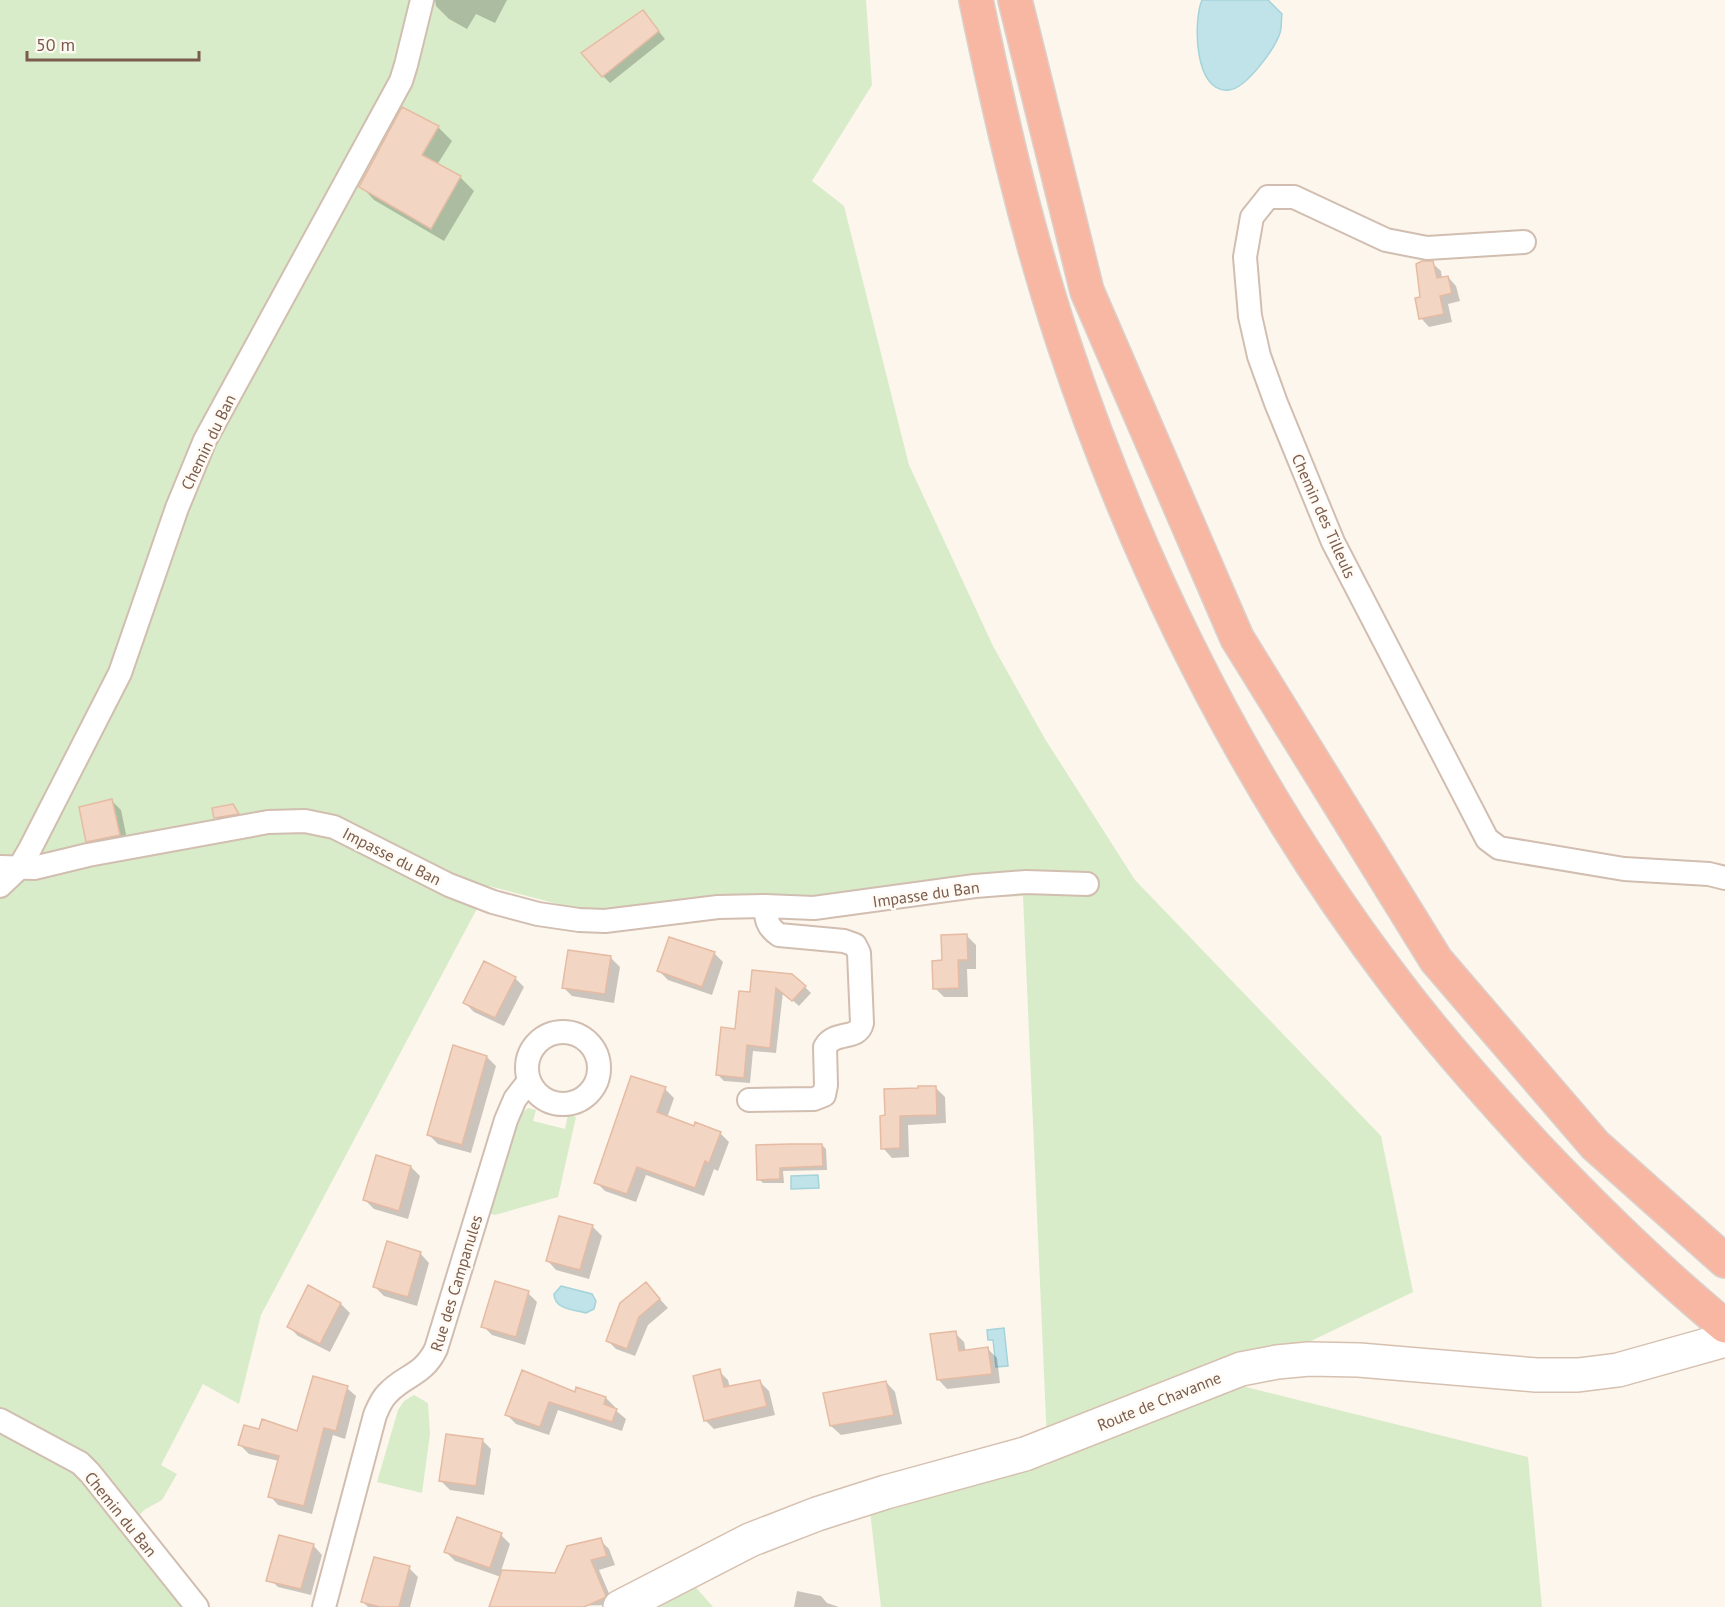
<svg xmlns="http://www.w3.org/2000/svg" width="1725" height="1607" font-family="'PT Sans',sans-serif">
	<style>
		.green { fill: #d8ecc9 }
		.water { fill: #bfe3e8; stroke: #a5d3da; stroke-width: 1.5 }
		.shadow { fill: #0003 }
		.building { fill: #f3d5c3; stroke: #e6bba3; stroke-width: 1.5 }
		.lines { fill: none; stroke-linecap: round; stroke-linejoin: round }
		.minor-casing { stroke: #d1beb0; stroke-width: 26 }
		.secondary-casing { stroke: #d6c0b0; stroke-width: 36 }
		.motorway-casing { stroke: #dad1cd; stroke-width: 36 }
		.minor { stroke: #fff; stroke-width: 22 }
		.secondary { stroke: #fff; stroke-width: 33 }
		.motorway { stroke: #f7b7a3; stroke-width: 33 }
		.labels { text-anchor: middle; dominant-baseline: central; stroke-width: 5; stroke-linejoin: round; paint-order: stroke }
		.street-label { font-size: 16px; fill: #7a5c4d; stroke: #fffaf3 }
	</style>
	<rect width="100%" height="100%" fill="#fdf6ec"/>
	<!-- green -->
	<path class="green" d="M 0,0 L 866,0 L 872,85 L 812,181 L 844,206 L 909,465 L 993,646 L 1045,739 L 1135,880 L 1381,1136 L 1413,1292 L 1226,1382 L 1528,1457 L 1542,1607 L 881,1607 L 870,1511 L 1048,1465 L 1023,896 L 596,914 L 489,886 L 261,1315 L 239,1404 L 203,1384 L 161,1465 L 177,1474 L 162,1500 L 144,1510 L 124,1534 L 185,1607 L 0,1607 Z
		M 528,1108 L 536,1110 L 533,1121 L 565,1129 L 568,1115 L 576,1117 L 558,1197 L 495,1215 L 487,1213 L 518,1116 Z
		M 414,1395 L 428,1403 L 430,1434 L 422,1493 L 377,1482 L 398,1410 L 404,1401 Z
		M 693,1584 L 713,1607 L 649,1607 Z"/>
	<!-- water -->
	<path class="water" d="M 1202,0 L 1268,0 L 1282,14 C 1281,20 1282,27 1280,33 C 1275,48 1247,88 1229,90 C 1194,94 1193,21 1202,0 Z
		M 818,1175 L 819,1188 L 791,1189 L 791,1176 Z
		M 561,1286 L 592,1294 L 596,1301 L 594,1309 L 586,1313 C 574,1310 554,1309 554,1294 Z
		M 1004,1328 L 1008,1366 L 996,1367 L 993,1340 L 988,1340 L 987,1330 Z"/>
	<!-- shadow -->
	<path class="shadow" d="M 435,0 L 507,0 L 495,23 L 476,14 L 467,29 L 449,19 L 436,6 Z
		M 643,12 L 665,39 L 610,83 L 603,76 Z
		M 438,127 L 452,141 L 437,165 L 460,177 L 474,191 L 444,241 L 374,200 L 361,186 Z
		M 1432,263 L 1441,271 L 1442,279 L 1448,277 L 1456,286 L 1460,301 L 1448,304 L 1452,322 L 1429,327 L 1421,318 L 1421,298 Z
		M 112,801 L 121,810 L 128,844 L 97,850 L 87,841 Z
		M 237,810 L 242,818 L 220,822 L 216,817 Z
		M 966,935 L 976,945 L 976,969 L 967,969 L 968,997 L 944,997 L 935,988 L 944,962 Z
		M 714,953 L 723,962 L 712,995 L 668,980 L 659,971 Z
		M 611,958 L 620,967 L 614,1003 L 572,996 L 563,987 Z
		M 753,972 L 805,987 L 811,993 L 799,1006 L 783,992 L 776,1053 L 753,1051 L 750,1083 L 724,1081 L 717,1074 L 751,994 Z
		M 515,978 L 524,987 L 504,1026 L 474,1012 L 465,1003 Z
		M 487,1057 L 496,1066 L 471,1153 L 438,1144 L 429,1135 Z
		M 935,1087 L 945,1097 L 946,1123 L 908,1125 L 909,1157 L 892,1158 L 883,1148 L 887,1116 Z
		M 665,1089 L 674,1098 L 667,1118 L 695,1128 L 720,1133 L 729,1142 L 718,1171 L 714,1169 L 704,1196 L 646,1175 L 636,1202 L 605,1191 L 596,1182 Z
		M 822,1145 L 826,1149 L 827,1170 L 783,1171 L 784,1183 L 763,1183 L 759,1179 Z
		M 411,1167 L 420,1176 L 408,1219 L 374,1209 L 365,1200 Z
		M 560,1218 L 593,1227 L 602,1236 L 589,1279 L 556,1270 L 547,1260 Z
		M 420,1253 L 429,1263 L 417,1306 L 384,1296 L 375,1287 Z
		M 646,1284 L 668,1308 L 648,1325 L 635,1356 L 616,1349 L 608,1341 Z
		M 528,1293 L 537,1302 L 525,1345 L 492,1335 L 483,1326 Z
		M 341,1304 L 350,1313 L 330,1352 L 298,1336 L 289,1327 Z
		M 955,1333 L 964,1342 L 966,1352 L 988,1349 L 997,1358 L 1000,1383 L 947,1389 L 938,1379 Z
		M 719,1371 L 728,1380 L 730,1388 L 759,1381 L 769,1391 L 775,1415 L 714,1429 L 705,1420 Z
		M 886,1382 L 895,1392 L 902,1424 L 841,1435 L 831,1426 Z
		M 347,1388 L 356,1396 L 345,1439 L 333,1435 L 312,1514 L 278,1505 L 270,1496 L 279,1461 L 249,1454 L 240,1445 L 260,1430 L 298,1433 Z
		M 576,1394 L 606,1398 L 615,1407 L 614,1409 L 626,1419 L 622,1431 L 558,1410 L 549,1435 L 516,1424 L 507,1415 Z
		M 482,1440 L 491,1449 L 484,1495 L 450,1490 L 441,1481 Z
		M 501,1535 L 510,1544 L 501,1571 L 556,1574 L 600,1540 L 609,1549 L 615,1565 L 599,1570 L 614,1605 L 490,1607 L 501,1577 L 455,1561 L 446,1552 Z
		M 313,1545 L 322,1555 L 311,1595 L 278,1587 L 268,1577 Z
		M 409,1568 L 418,1577 L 410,1607 L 368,1607 L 363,1602 Z
		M 797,1591 L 821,1596 L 827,1603 L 839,1607 L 794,1607 Z"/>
	<!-- building -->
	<path class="building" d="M 643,10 L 659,31 L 602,77 L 581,53 Z
		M 402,107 L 439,126 L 422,155 L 461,176 L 431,229 L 359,187 Z
		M 1422,261 L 1433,261 L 1437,278 L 1448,276 L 1452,293 L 1440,296 L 1444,314 L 1419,319 L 1415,298 L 1420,297 L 1416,264 Z
		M 112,799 L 120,835 L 86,842 L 79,807 Z
		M 233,804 L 239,814 L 214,818 L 212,808 Z
		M 967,934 L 968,960 L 958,960 L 959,988 L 933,989 L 932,961 L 942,960 L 941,935 Z
		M 669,937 L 715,952 L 702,987 L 657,971 Z
		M 568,950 L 611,956 L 605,994 L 562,988 Z
		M 484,961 L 516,977 L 495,1018 L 463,1003 Z
		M 752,970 L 792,974 L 806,986 L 792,1001 L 776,988 L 770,1048 L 747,1045 L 744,1078 L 716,1075 L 721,1027 L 735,1029 L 739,991 L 750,992 Z
		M 453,1045 L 487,1056 L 462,1145 L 427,1135 Z
		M 631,1076 L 666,1087 L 657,1112 L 694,1126 L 695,1122 L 721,1132 L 709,1163 L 705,1161 L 695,1188 L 637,1167 L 627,1194 L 594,1183 Z
		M 918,1086 L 936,1086 L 937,1115 L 900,1116 L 900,1148 L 881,1149 L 880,1116 L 885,1115 L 884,1089 L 918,1088 Z
		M 790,1144 L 822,1144 L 823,1166 L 780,1168 L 780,1179 L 757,1180 L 756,1145 Z
		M 376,1155 L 411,1166 L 399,1211 L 363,1200 Z
		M 559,1216 L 593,1225 L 580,1270 L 546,1261 Z
		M 387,1241 L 421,1252 L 408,1297 L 373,1287 Z
		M 495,1281 L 529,1291 L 516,1337 L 481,1327 Z
		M 646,1282 L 660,1299 L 639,1317 L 627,1349 L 606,1341 L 620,1303 Z
		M 308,1285 L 341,1303 L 320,1344 L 287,1327 Z
		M 956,1331 L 959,1351 L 988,1347 L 992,1374 L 937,1380 L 930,1334 Z
		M 720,1369 L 724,1387 L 760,1380 L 767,1406 L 704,1421 L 693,1376 Z
		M 522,1370 L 575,1392 L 576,1387 L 606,1397 L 604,1404 L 617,1409 L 612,1422 L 549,1402 L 540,1427 L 505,1415 Z
		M 313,1376 L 348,1386 L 336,1431 L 324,1428 L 304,1506 L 268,1497 L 279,1456 L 238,1445 L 244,1425 L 259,1429 L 262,1419 L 297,1431 Z
		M 886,1381 L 894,1415 L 830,1426 L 823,1393 Z
		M 446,1434 L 483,1439 L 476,1486 L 439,1481 Z
		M 457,1517 L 502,1533 L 490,1568 L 444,1552 Z
		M 279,1535 L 314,1544 L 301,1589 L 266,1581 Z
		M 601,1538 L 607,1556 L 591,1560 L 606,1596 L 604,1598 L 584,1607 L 489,1607 L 502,1570 L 555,1573 L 567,1546 Z
		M 374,1557 L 410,1566 L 399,1607 L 380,1607 L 361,1602 Z"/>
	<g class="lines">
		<defs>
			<path id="minor" d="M 1524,242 L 1427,248 L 1386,240 L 1294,197 L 1268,197 L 1252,217 L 1245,257 L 1250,316 L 1259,356 L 1276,403 L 1333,542 L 1487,839 L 1499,848 L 1624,869 L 1709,874 L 1725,878
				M 0,867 L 34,868 L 88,855 L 268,822 L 305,821 L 334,827 L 449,885 L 493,902 L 538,914 L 579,920 L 605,921 L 718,907 L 765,906 L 814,908 L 975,886 L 1026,882 L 1087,884
				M 0,886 L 19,868 L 30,849 L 120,673 L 177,508 L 205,440 L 401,81 L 406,65 L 422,0
				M527 1068a36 36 0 1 1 72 0a36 36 0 1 1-72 0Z
				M 749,1100 L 814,1099 L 824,1095 L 826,1085 L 825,1047 C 835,1030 858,1041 862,1023 L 859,953 L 855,945 L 844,941 L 779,935 C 767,927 766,919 765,906
				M 0,1420 L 80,1463 L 90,1473 L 197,1607
				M 324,1607 L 375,1415 C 378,1408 381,1400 387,1394 C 404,1375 423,1376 436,1349 L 506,1120 L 515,1099 L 529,1081"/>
			<path id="secondary" d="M 620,1607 L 750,1540 L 817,1514 L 886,1492 L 1025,1454 L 1241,1369 L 1277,1362 L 1309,1359 L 1359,1360 L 1536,1375 L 1578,1375 L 1618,1370 L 1725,1340"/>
			<path id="motorway" d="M 976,0 C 1000,115 1026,229 1063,341 C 1139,570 1249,790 1396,983 C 1440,1041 1489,1096 1538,1149 C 1597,1211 1659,1272 1725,1326
				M 1015,0 L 1087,291 L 1237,638 L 1436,960 L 1595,1145 L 1725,1261"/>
		</defs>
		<!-- minor casing -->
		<use href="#minor" class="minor-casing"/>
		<!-- secondary casing -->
		<use href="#secondary" class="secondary-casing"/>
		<!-- motorway casing -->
		<use href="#motorway" class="motorway-casing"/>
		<!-- minor -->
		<use href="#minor" class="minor"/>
		<!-- secondary -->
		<use href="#secondary" class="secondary"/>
		<!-- motorway -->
		<use href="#motorway" class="motorway"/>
	</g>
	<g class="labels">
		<!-- street labels -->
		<g class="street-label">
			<text transform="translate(208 442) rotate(-64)">Chemin du Ban</text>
			<text transform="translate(1324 516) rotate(66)">Chemin des Tilleuls</text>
			<text transform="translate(392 856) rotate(27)">Impasse du Ban</text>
			<text transform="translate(926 894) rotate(-8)">Impasse du Ban</text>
			<text transform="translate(456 1283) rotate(-73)">Rue des Campanules</text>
			<text transform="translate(1159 1401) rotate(-22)">Route de Chavanne</text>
			<text transform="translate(121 1514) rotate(51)">Chemin du Ban</text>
		</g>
	</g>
	<!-- scale -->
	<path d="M27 51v9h172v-9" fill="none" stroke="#7a5c4d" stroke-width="3"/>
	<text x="36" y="51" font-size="18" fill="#7a5c4d" stroke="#fffaf3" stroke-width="4.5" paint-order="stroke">50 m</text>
</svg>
